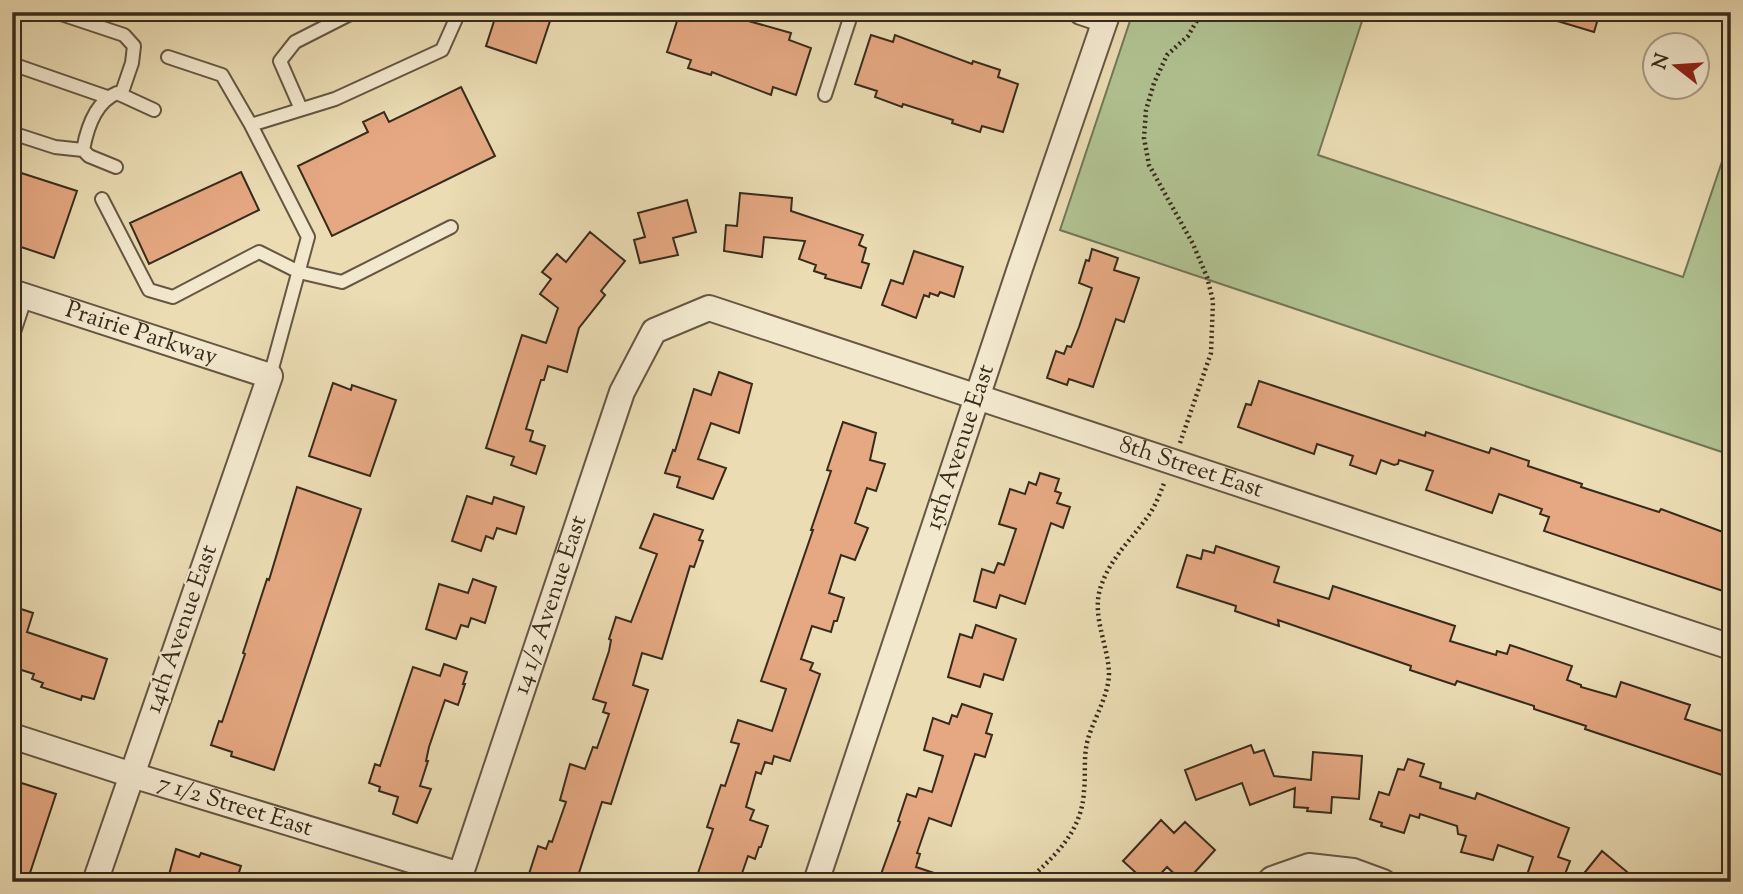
<svg xmlns="http://www.w3.org/2000/svg" width="1743" height="894" font-family="'Sorts Mill Goudy',serif">
	<style>
		.green { fill: #b1c292; stroke: #747657; stroke-width: 2 }
		.building { fill: #e5a882; stroke: #382b1c; stroke-width: 2 }
		.lines { fill: none; stroke-linecap: round; stroke-linejoin: round }
		.lane-casing { stroke: #655742; stroke-width: 16 }
		.street-casing { stroke: #655742; stroke-width: 28 }
		.path { stroke: #382b1c; stroke-width: 4.5; stroke-dasharray: 2 3.5; stroke-linecap: butt }
		.lane { stroke: #f2e8ce; stroke-width: 12 }
		.street { stroke: #f2e8ce; stroke-width: 24 }
		.labels { text-anchor: middle; dominant-baseline: central; stroke-width: 5; stroke-linejoin: round; paint-order: stroke }
		.street-label { font-size: 24px; fill: #382b1c; stroke: #f2e8ce }
	</style>
	<rect width="100%" height="100%" fill="#ebdcb4"/>
	<filter id="stains"><feTurbulence type="fractalNoise" baseFrequency=".00286" numOctaves="4"/><feColorMatrix values="0 0 0 0 .2 0 0 0 0 .09 0 0 0 0 .02 0 0 0 .5 -.17"/></filter>
	<radialGradient id="worn" r=".72"><stop offset=".6" stop-color="#630" stop-opacity="0"/><stop offset="1" stop-color="#630" stop-opacity=".3"/></radialGradient>
	<!-- green -->
	<path class="green" d="M 1133,12 L 1365,12 L 1318,155 L 1683,277 L 1731,135 L 1731,455 L 1060,230 Z"/>
	<!-- building -->
	<path class="building" d="M 497,12 L 553,12 L 536,63 L 486,46 Z
		M 680,12 L 732,12 L 731,16 L 791,33 L 789,40 L 811,48 L 796,95 L 773,87 L 771,95 L 712,72 L 711,75 L 688,68 L 691,60 L 667,52 Z
		M 1545,12 L 1600,12 L 1594,32 L 1544,17 Z
		M 871,35 L 893,42 L 895,35 L 972,64 L 973,61 L 1000,70 L 998,77 L 1018,84 L 1003,132 L 982,126 L 980,132 L 952,123 L 953,120 L 903,104 L 902,107 L 875,97 L 877,91 L 855,84 Z
		M 461,87 L 495,156 L 332,236 L 298,166 L 368,132 L 363,122 L 384,112 L 389,122 Z
		M 12,170 L 77,191 L 54,258 L 12,244 Z
		M 241,172 L 259,210 L 149,264 L 130,223 Z
		M 740,193 L 792,198 L 791,211 L 863,235 L 859,245 L 866,248 L 862,262 L 869,264 L 861,288 L 825,278 L 826,275 L 814,271 L 816,265 L 799,259 L 805,241 L 764,237 L 762,257 L 724,251 L 726,225 L 737,226 Z
		M 687,200 L 696,232 L 673,238 L 678,255 L 640,263 L 634,240 L 645,237 L 638,213 Z
		M 590,232 L 625,261 L 601,291 L 605,295 L 579,328 L 567,372 L 548,366 L 544,380 L 541,380 L 526,429 L 533,431 L 530,441 L 545,446 L 536,474 L 511,465 L 514,457 L 486,448 L 522,335 L 546,343 L 558,308 L 540,294 L 551,279 L 542,272 L 557,254 L 566,262 Z
		M 1092,249 L 1118,258 L 1114,270 L 1139,278 L 1124,322 L 1116,319 L 1093,387 L 1069,379 L 1067,385 L 1047,378 L 1056,351 L 1064,354 L 1067,346 L 1071,347 L 1079,327 L 1092,288 L 1079,283 L 1086,260 L 1089,261 Z
		M 914,251 L 963,267 L 954,297 L 940,292 L 938,296 L 930,293 L 929,297 L 924,295 L 916,318 L 882,305 L 891,280 L 903,284 Z
		M 719,372 L 752,384 L 739,433 L 711,423 L 698,459 L 726,468 L 713,499 L 677,487 L 680,477 L 665,473 L 673,450 L 675,451 L 694,389 L 711,395 Z
		M 1259,381 L 1425,436 L 1426,432 L 1489,453 L 1491,448 L 1529,461 L 1528,466 L 1582,484 L 1581,487 L 1659,512 L 1661,509 L 1731,535 L 1731,578 L 1726,592 L 1544,531 L 1549,517 L 1540,514 L 1542,509 L 1499,494 L 1492,513 L 1426,490 L 1433,471 L 1399,460 L 1398,464 L 1394,465 L 1381,460 L 1376,474 L 1350,465 L 1353,456 L 1317,444 L 1314,454 L 1238,427 L 1246,404 L 1251,405 Z
		M 333,383 L 351,390 L 352,385 L 396,400 L 370,476 L 309,456 Z
		M 843,422 L 876,433 L 870,460 L 885,464 L 876,491 L 867,488 L 855,523 L 868,528 L 855,560 L 841,555 L 829,593 L 844,598 L 837,621 L 834,621 L 831,632 L 812,626 L 801,659 L 813,663 L 810,670 L 820,674 L 790,761 L 774,756 L 772,764 L 765,762 L 761,774 L 756,772 L 746,807 L 754,810 L 750,820 L 768,826 L 761,847 L 759,847 L 755,859 L 748,856 L 739,882 L 695,882 L 713,829 L 707,827 L 721,785 L 725,786 L 739,744 L 731,742 L 738,720 L 772,731 L 786,689 L 761,681 L 813,530 L 811,530 L 831,471 L 827,470 Z
		M 1040,473 L 1059,479 L 1055,491 L 1061,493 L 1057,503 L 1070,507 L 1063,528 L 1051,523 L 1025,604 L 1000,595 L 996,608 L 974,601 L 982,569 L 994,573 L 998,563 L 1004,565 L 1016,529 L 999,524 L 1010,489 L 1025,494 L 1029,482 L 1036,485 Z
		M 297,487 L 361,509 L 274,770 L 231,756 L 232,752 L 211,745 L 219,721 L 222,722 L 245,654 L 243,653 L 267,579 L 269,580 Z
		M 467,496 L 492,504 L 494,497 L 524,507 L 516,534 L 497,528 L 493,539 L 486,536 L 481,551 L 452,541 Z
		M 654,514 L 703,530 L 699,540 L 703,541 L 694,567 L 690,566 L 662,659 L 642,653 L 633,685 L 648,690 L 611,804 L 602,802 L 576,882 L 554,877 L 552,882 L 529,874 L 538,846 L 546,849 L 549,841 L 552,842 L 566,802 L 560,800 L 570,764 L 585,769 L 593,747 L 597,748 L 609,714 L 603,712 L 606,703 L 593,699 L 609,651 L 611,640 L 609,639 L 616,617 L 631,622 L 657,554 L 640,548 Z
		M 1216,546 L 1279,567 L 1274,582 L 1329,599 L 1333,586 L 1455,626 L 1450,641 L 1496,655 L 1497,651 L 1507,654 L 1510,645 L 1572,666 L 1567,680 L 1581,685 L 1581,687 L 1616,697 L 1621,682 L 1690,705 L 1685,719 L 1731,734 L 1731,778 L 1585,729 L 1586,726 L 1534,709 L 1534,706 L 1457,681 L 1455,685 L 1410,670 L 1411,666 L 1278,620 L 1279,626 L 1235,611 L 1236,606 L 1177,587 L 1187,555 L 1201,559 L 1203,550 L 1214,553 Z
		M 473,579 L 496,587 L 485,623 L 471,618 L 468,627 L 461,625 L 456,639 L 426,629 L 439,584 L 468,593 Z
		M 12,606 L 33,613 L 27,632 L 107,659 L 94,699 L 82,696 L 81,700 L 41,687 L 43,683 L 32,679 L 34,674 L 12,667 Z
		M 976,625 L 1016,639 L 1003,680 L 984,674 L 980,687 L 948,677 L 960,634 L 972,638 Z
		M 444,664 L 467,672 L 463,684 L 465,684 L 458,705 L 445,700 L 429,747 L 426,761 L 428,761 L 420,786 L 431,789 L 417,823 L 393,814 L 398,797 L 379,791 L 380,787 L 369,783 L 375,764 L 380,766 L 413,667 L 440,676 Z
		M 962,704 L 992,714 L 986,733 L 992,735 L 985,757 L 975,754 L 951,826 L 929,818 L 917,853 L 920,854 L 916,867 L 949,878 L 948,882 L 893,882 L 880,877 L 900,822 L 898,821 L 907,794 L 916,797 L 919,788 L 932,792 L 943,756 L 924,750 L 933,718 L 949,724 L 952,715 L 957,717 Z
		M 1251,745 L 1254,753 L 1264,750 L 1274,776 L 1311,780 L 1313,752 L 1362,756 L 1359,799 L 1332,797 L 1331,813 L 1307,811 L 1308,808 L 1294,807 L 1295,788 L 1250,805 L 1242,783 L 1196,800 L 1185,770 Z
		M 1408,759 L 1424,764 L 1420,776 L 1441,783 L 1440,788 L 1475,799 L 1477,793 L 1569,828 L 1558,857 L 1570,861 L 1562,882 L 1545,882 L 1527,875 L 1533,857 L 1498,845 L 1493,860 L 1461,852 L 1466,836 L 1458,834 L 1457,826 L 1420,814 L 1419,818 L 1410,815 L 1404,833 L 1381,826 L 1382,823 L 1370,819 L 1379,792 L 1389,795 L 1398,769 L 1404,770 Z
		M 12,780 L 56,794 L 27,882 L 12,882 Z
		M 1161,820 L 1174,833 L 1185,822 L 1215,850 L 1186,882 L 1183,882 L 1167,867 L 1153,882 L 1146,882 L 1123,861 Z
		M 176,849 L 199,857 L 201,853 L 241,866 L 236,882 L 167,882 Z
		M 1602,851 L 1639,882 L 1577,882 Z"/>
	<g class="lines">
		<defs>
			<path id="lane" d="M 55,12 L 124,35 L 134,46 L 132,63 L 121,95
				M 168,57 L 222,75 L 251,125 L 308,237 L 270,376
				M 12,64 L 107,97
				M 825,95 L 852,12
				M 301,109 L 280,61 L 295,42 L 354,12
				M 251,125 L 335,99 L 442,50 L 459,12
				M 12,133 L 55,147 L 83,150
				M 116,167 L 89,156 L 83,150 C 87,128 95,102 117,93 L 154,110
				M 102,199 L 149,290 L 173,297 L 259,252 L 299,272 L 342,282 L 451,227
				M 12,338 L 26,296"/>
			<g id="street">
				<path d="M 1081,12 L 1105,20"/>
				<path id="s1" d="M 12,292 L 270,376 L 95,882"/>
				<path id="s2" d="M 12,736 L 132,775 L 460,875"/>
				<path id="s3" d="M 458,882 L 622,392 L 654,331 L 709,308 L 1731,647"/>
				<path id="s4" d="M 816,882 L 1020,268 L 1108,12"/>
				<path d="M 1269,882 L 1272,879 L 1309,866 L 1353,871 L 1383,882"/>
			</g>
		</defs>
		<!-- lane casing -->
		<use href="#lane" class="lane-casing"/>
		<!-- street casing -->
		<use href="#street" class="street-casing"/>
		<!-- path -->
		<path class="path" d="M 1180,443 L 1211,353 L 1213,301 L 1207,277 L 1193,244 L 1149,165 L 1144,138 L 1146,110 L 1154,83 L 1167,55 L 1188,36 L 1202,12
			M 1026,882 C 1054,857 1082,832 1084,791 C 1086,773 1083,756 1088,739 C 1094,718 1109,695 1109,673 C 1108,645 1092,617 1100,589 C 1109,560 1129,542 1146,519 C 1155,508 1160,493 1165,481"/>
		<!-- lane -->
		<use href="#lane" class="lane"/>
		<!-- street -->
		<use href="#street" class="street"/>
	</g>
	<g class="labels">
		<!-- street labels -->
		<g class="street-label">
			<text stroke="none"><textPath href="#s1" startOffset="136">Prairie Parkway</textPath></text>
			<text stroke="none"><textPath href="#s4" startOffset="458">15th Avenue East</textPath></text>
			<text stroke="none"><textPath href="#s3" startOffset="1153">8th Street East</textPath></text>
			<text stroke="none"><textPath href="#s3" startOffset="292">14 1/2 Avenue East</textPath></text>
			<text transform="translate(182 629) rotate(-71)">14th Avenue East</text>
			<text stroke="none"><textPath href="#s2" startOffset="234">7 1/2 Street East</textPath></text>
		</g>
	</g>
	<!-- margin -->
	<rect width="1743" height="894" fill="none" stroke="#ebdcb4" stroke-width="42"/>
	<rect x="14" y="14" width="1715" height="866" fill="none" stroke="#382b1c" stroke-width="3.5"/>
	<rect x="21" y="21" width="1701" height="852" fill="none" stroke="#382b1c" stroke-width="2"/>
	<!-- north arrow -->
	<g transform="translate(1676 66) rotate(287)"><circle r="33" fill="#f2e8ce" stroke="#a89c87" stroke-width="2"/>
	<path d="M0-5L12 26L0 18L-12 26Z" fill="#8f2418"/>
	<text y="-10" font-size="19" font-weight="bold" text-anchor="middle" fill="#382b1c">N</text>
	</g>
	<rect width="100%" height="100%" filter="url(#stains)"/>
	<rect width="100%" height="100%" fill="url(#worn)"/>
</svg>
